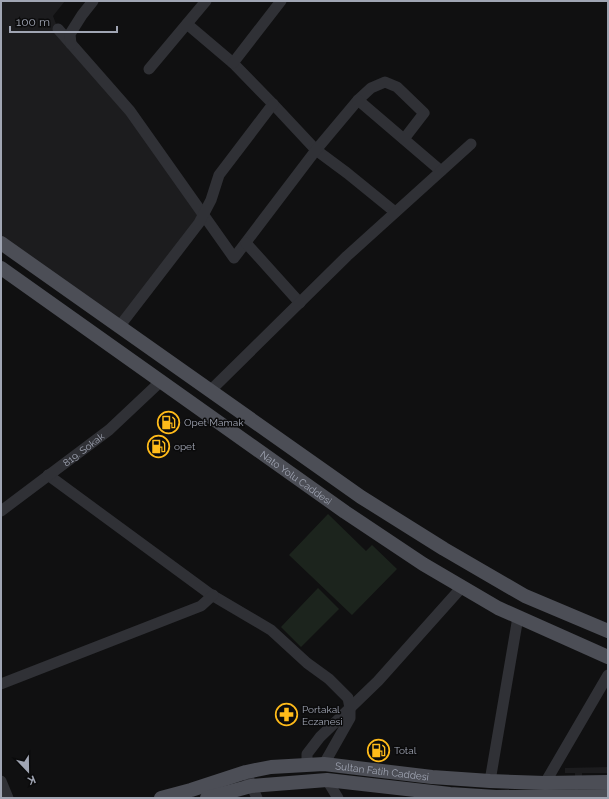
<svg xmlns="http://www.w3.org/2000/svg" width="609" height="799" font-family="Raleway,sans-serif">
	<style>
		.built { fill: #1c1c1e }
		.pitch { fill: #1c241d }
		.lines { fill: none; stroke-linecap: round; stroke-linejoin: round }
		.minor { stroke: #303136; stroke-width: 11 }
		.major { stroke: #4c4e56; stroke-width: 14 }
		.labels { text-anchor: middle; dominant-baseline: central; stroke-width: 3; stroke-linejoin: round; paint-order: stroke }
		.poi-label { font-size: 10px; fill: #a0a5b3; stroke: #0b0b0c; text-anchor: start }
		.street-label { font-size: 10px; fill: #a0a5b3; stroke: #0b0b0c }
	</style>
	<rect width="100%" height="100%" fill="#101011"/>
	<!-- built -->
	<path class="built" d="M 1,1 L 65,1 L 53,16 L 58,29 L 130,111 L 203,216 L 119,327 L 1,242 Z
		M 608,767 L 608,773 L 582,773 L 582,781 L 575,796 L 575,773 L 565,773 L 565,768 Z"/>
	<!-- pitch -->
	<path class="pitch" d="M 328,514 L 366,551 L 372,545 L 397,569 L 352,615 L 289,555 Z
		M 318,588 L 339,609 L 301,647 L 281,627 Z"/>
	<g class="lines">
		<!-- minor -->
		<g class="minor">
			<path d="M 187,24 L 233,63 L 273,104 L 316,150 L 347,173 L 395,212"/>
			<path d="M 58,29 L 130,111 L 234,258 L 316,150 L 358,100 L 371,88 L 385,82 L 397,87 L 424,113 L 404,139"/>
			<path d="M 71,44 L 70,34 L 82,15 L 93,1"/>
			<path d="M 233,63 L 281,1"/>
			<path d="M 149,69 L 206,1"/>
			<path d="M 358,100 L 441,171"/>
			<path d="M 246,243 L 300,303"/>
			<path d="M 119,327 L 199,223 L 211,200 L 219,175 L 273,104"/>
			<path d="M 210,391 L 347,256 L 471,144"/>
			<path d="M 48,475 L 210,594 L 271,630 L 307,663 L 329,679 L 348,698 L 350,708 L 350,718 L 324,764"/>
			<path id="s1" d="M 1,511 L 109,430 L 160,382"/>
			<path d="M 1,684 L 201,606 L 213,595"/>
			<path d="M 307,765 L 307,754 L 320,737 L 378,681 L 462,587"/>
			<path d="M 249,780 L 257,798"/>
			<path d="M 327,780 L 338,798"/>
			<path d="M 1,781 L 8,798"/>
			<path d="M 490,781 L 518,617"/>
			<path d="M 545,783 L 608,675"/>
		</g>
		<!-- major -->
		<g class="major">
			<path d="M 1,243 L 361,497 L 444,549 L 525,596 L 608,631"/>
			<path id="s2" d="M 1,268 L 345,512 L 423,564 L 498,608 L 608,657"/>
			<path id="s3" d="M 161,798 L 191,790 L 246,772 L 271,767 L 324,764 L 432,777 L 490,781 L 545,783 L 608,782"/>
			<path d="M 207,798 L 251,786 L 327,780 L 450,794 L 496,797 L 608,796"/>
		</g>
	</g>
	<!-- icons -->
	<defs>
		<symbol id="fuel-ring" viewBox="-11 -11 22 22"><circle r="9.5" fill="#0b0b0c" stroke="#ffbb1a" stroke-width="1.5"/><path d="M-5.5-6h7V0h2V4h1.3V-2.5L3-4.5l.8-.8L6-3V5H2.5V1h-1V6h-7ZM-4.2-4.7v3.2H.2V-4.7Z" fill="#ffbb1a"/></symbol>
		<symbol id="pharmacy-ring" viewBox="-11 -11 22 22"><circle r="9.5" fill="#0b0b0c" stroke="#ffbb1a" stroke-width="1.5"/><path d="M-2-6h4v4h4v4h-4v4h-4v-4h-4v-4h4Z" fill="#ffbb1a"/></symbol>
	</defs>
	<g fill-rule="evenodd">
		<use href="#fuel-ring" x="156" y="410" width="25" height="25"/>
		<use href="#fuel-ring" x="146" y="434" width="25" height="25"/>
		<use href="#pharmacy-ring" x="274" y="702" width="25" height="25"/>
		<use href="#fuel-ring" x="366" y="738" width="25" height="25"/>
	</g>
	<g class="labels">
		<!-- poi labels -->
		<g class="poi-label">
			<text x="184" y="422">Opet Mamak</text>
			<text x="174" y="446">opet</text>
			<text x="302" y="709">Portakal<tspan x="302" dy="12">Eczanesi</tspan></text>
			<text x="394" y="750">Total</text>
		</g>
		<!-- street labels -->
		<g class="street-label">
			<text stroke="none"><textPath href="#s1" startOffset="103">819. Sokak</textPath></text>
			<text stroke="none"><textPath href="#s2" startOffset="362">Nato Yolu Caddesi</textPath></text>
			<text stroke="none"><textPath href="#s3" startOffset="226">Sultan Fatih Caddesi</textPath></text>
		</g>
	</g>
	<!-- border -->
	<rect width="609" height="799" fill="none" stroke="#a0a5b3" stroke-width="4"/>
	<!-- north arrow -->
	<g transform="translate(28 771) rotate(158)" stroke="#0b0b0c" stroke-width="3" paint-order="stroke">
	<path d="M0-3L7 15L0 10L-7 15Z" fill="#a0a5b3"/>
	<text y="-6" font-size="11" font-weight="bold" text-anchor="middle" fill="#a0a5b3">K</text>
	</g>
	<!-- scale -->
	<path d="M10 26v6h107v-6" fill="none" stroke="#a0a5b3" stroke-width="2"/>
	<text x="16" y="26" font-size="12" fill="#a0a5b3" stroke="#0b0b0c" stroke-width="3" paint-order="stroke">100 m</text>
</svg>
